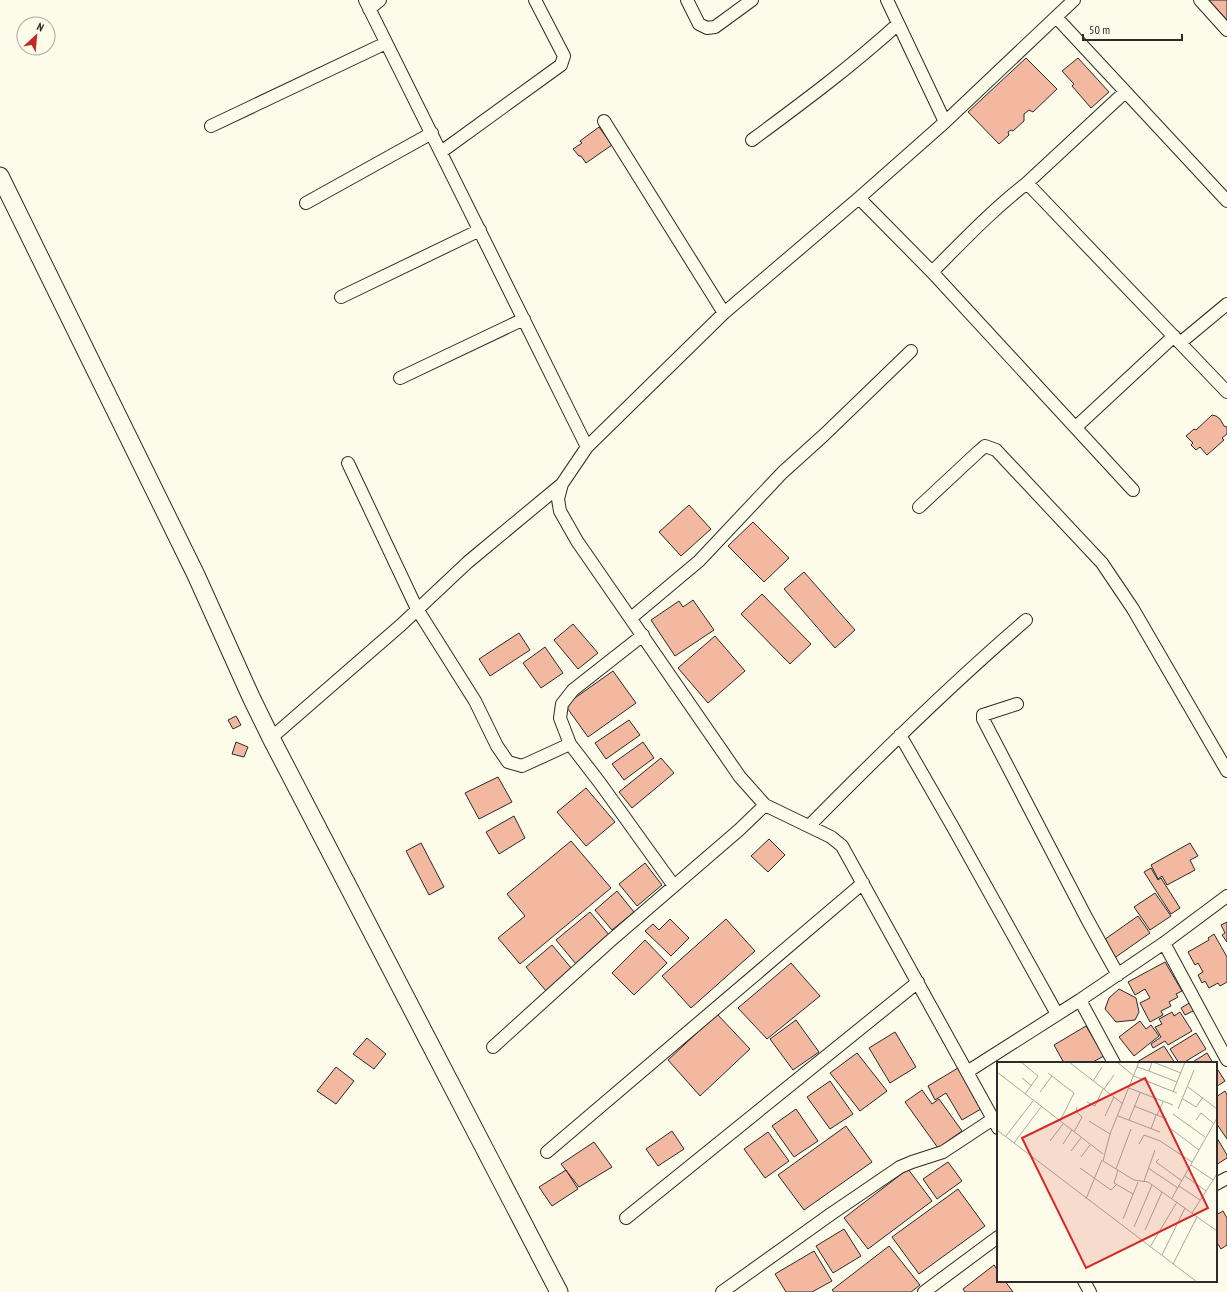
<svg xmlns="http://www.w3.org/2000/svg" width="1227" height="1292" font-family="'PT Sans Narrow',sans-serif">
	<style>
		.building { fill: #f2b8a0; stroke: #2b2b2b }
		.lines { fill: none; stroke-linecap: round; stroke-linejoin: round }
		.street-casing { stroke: #2b2b2b; stroke-width: 14 }
		.secondary-casing { stroke: #2b2b2b; stroke-width: 19 }
		.street { stroke: #fdfbea; stroke-width: 12 }
		.secondary { stroke: #fdfbea; stroke-width: 17 }
		.inset-road { fill: none; stroke: #a9a89e; stroke-width: 1 }
		.view { fill: #d62828; fill-opacity: 0.15; stroke: #d62828; stroke-width: 2 }
		.inset-edge { fill: none; stroke: #2b2b2b; stroke-width: 2 }
	</style>
	<rect width="100%" height="100%" fill="#fdfbea"/>
	<!-- building -->
	<path class="building" d="M 1209,0 L 1227,0 L 1227,20 Z
		M 1026,58 L 1057,89 L 1033,112 L 1029,110 L 1024,114 L 1024,121 L 1013,131 L 1011,130 L 1008,132 L 1009,135 L 999,144 L 968,112 Z
		M 1078,58 L 1109,92 L 1091,108 L 1072,86 L 1074,84 L 1062,71 Z
		M 599,127 L 612,145 L 586,163 L 581,156 L 579,156 L 573,149 L 582,143 L 580,141 Z
		M 1212,415 L 1216,416 L 1220,419 L 1224,426 L 1227,427 L 1227,434 L 1222,438 L 1224,440 L 1207,455 L 1200,447 L 1196,450 L 1191,445 L 1193,443 L 1186,436 L 1194,429 L 1196,430 Z
		M 689,505 L 711,529 L 681,556 L 659,532 Z
		M 753,522 L 789,558 L 764,582 L 728,546 Z
		M 804,572 L 855,630 L 835,648 L 784,589 Z
		M 762,594 L 811,644 L 790,664 L 741,614 Z
		M 693,600 L 714,630 L 675,656 L 651,620 L 679,601 L 683,607 Z
		M 573,624 L 598,653 L 578,669 L 554,640 Z
		M 519,633 L 530,650 L 490,676 L 479,659 Z
		M 715,636 L 745,671 L 708,703 L 678,668 Z
		M 545,647 L 563,673 L 541,688 L 523,663 Z
		M 613,671 L 636,703 L 588,737 L 565,705 Z
		M 236,716 L 241,725 L 233,729 L 228,720 Z
		M 629,720 L 640,735 L 606,759 L 595,743 Z
		M 236,742 L 248,747 L 244,757 L 232,754 Z
		M 643,742 L 654,758 L 624,780 L 612,764 Z
		M 661,758 L 674,773 L 632,808 L 619,792 Z
		M 498,777 L 512,802 L 479,819 L 465,793 Z
		M 586,788 L 615,822 L 586,846 L 557,812 Z
		M 514,816 L 525,838 L 499,854 L 486,832 Z
		M 769,839 L 785,855 L 768,872 L 751,856 Z
		M 571,841 L 611,888 L 520,964 L 498,938 L 525,916 L 507,894 Z
		M 421,843 L 444,887 L 429,895 L 406,851 Z
		M 1190,843 L 1198,856 L 1190,860 L 1195,870 L 1167,885 L 1162,876 L 1158,879 L 1151,865 Z
		M 645,863 L 662,885 L 637,906 L 619,884 Z
		M 1151,868 L 1158,880 L 1161,878 L 1180,908 L 1171,914 L 1144,872 Z
		M 617,891 L 634,912 L 612,930 L 595,910 Z
		M 1155,893 L 1171,916 L 1150,930 L 1134,907 Z
		M 590,912 L 610,936 L 576,964 L 556,940 Z
		M 1138,916 L 1150,933 L 1113,959 L 1101,942 Z
		M 670,919 L 689,938 L 671,956 L 645,931 L 653,924 L 659,930 Z
		M 726,919 L 755,951 L 691,1008 L 662,976 Z
		M 1227,922 L 1227,942 L 1222,935 L 1225,933 L 1221,925 Z
		M 1214,934 L 1227,957 L 1227,982 L 1220,986 L 1218,983 L 1209,988 L 1205,981 L 1202,983 L 1198,975 L 1203,972 L 1198,963 L 1195,965 L 1188,952 L 1209,940 L 1208,938 Z
		M 645,940 L 667,963 L 634,995 L 612,973 Z
		M 552,945 L 572,969 L 546,991 L 526,967 Z
		M 1165,962 L 1182,991 L 1176,994 L 1178,997 L 1169,1002 L 1171,1006 L 1161,1011 L 1163,1015 L 1150,1022 L 1140,1003 L 1150,998 L 1145,989 L 1135,995 L 1128,982 Z
		M 791,963 L 820,996 L 767,1039 L 738,1008 Z
		M 1119,989 L 1136,998 L 1139,1012 L 1135,1020 L 1116,1022 L 1105,1009 L 1109,998 Z
		M 1191,1002 L 1195,1010 L 1185,1015 L 1181,1008 Z
		M 1172,1012 L 1174,1016 L 1180,1012 L 1192,1031 L 1168,1045 L 1165,1041 L 1153,1048 L 1151,1044 L 1161,1037 L 1155,1027 L 1162,1024 L 1159,1019 Z
		M 717,1014 L 750,1049 L 700,1096 L 668,1060 Z
		M 796,1020 L 819,1052 L 793,1070 L 770,1039 Z
		M 1140,1021 L 1146,1029 L 1151,1025 L 1159,1036 L 1134,1056 L 1119,1037 Z
		M 1086,1026 L 1104,1056 L 1091,1063 L 1064,1063 L 1054,1045 Z
		M 895,1032 L 916,1067 L 890,1083 L 869,1048 Z
		M 1196,1033 L 1206,1049 L 1183,1063 L 1179,1063 L 1170,1049 Z
		M 367,1038 L 386,1054 L 374,1069 L 353,1054 Z
		M 1164,1046 L 1175,1063 L 1138,1063 L 1137,1062 Z
		M 857,1053 L 887,1091 L 860,1111 L 830,1073 Z
		M 1207,1053 L 1213,1063 L 1191,1063 Z
		M 336,1067 L 354,1081 L 336,1104 L 317,1091 Z
		M 1216,1067 L 1225,1081 L 1216,1087 Z
		M 958,1068 L 981,1109 L 962,1120 L 946,1093 L 935,1100 L 928,1086 Z
		M 830,1081 L 853,1114 L 830,1129 L 807,1097 Z
		M 922,1090 L 932,1104 L 939,1099 L 962,1131 L 938,1148 L 905,1102 Z
		M 1225,1091 L 1227,1095 L 1227,1139 L 1216,1123 L 1216,1097 Z
		M 796,1109 L 818,1141 L 794,1157 L 772,1126 Z
		M 846,1126 L 872,1162 L 804,1210 L 778,1175 Z
		M 672,1131 L 684,1149 L 658,1166 L 646,1149 Z
		M 768,1132 L 789,1161 L 765,1178 L 744,1149 Z
		M 1217,1138 L 1227,1155 L 1227,1158 L 1216,1165 L 1216,1139 Z
		M 594,1142 L 612,1167 L 579,1187 L 561,1164 Z
		M 948,1162 L 962,1181 L 937,1199 L 923,1179 Z
		M 908,1169 L 932,1201 L 868,1249 L 844,1218 Z
		M 566,1170 L 578,1189 L 552,1206 L 539,1187 Z
		M 958,1189 L 985,1226 L 919,1274 L 892,1237 Z
		M 1223,1211 L 1227,1218 L 1227,1245 L 1221,1249 L 1216,1241 L 1216,1215 Z
		M 844,1229 L 861,1256 L 833,1273 L 816,1246 Z
		M 889,1246 L 920,1285 L 911,1292 L 834,1292 L 832,1290 Z
		M 814,1251 L 832,1281 L 812,1292 L 786,1292 L 775,1274 Z
		M 994,1265 L 998,1271 L 998,1281 L 1005,1281 L 1013,1292 L 965,1292 L 963,1289 Z"/>
	<g class="lines">
		<defs>
			<path id="street" d="M 365,0 L 587,447
				M 687,0 L 699,24 L 707,28 L 715,27 L 752,0
				M 887,0 L 945,122
				M 1200,0 L 1227,30
				M 369,9 L 380,0
				M 1056,17 L 1227,201
				M 604,121 L 724,313
				M 211,126 L 386,43
				M 752,140 C 802,103 852,66 898,24
				M 441,152 L 561,65 L 564,56 L 535,0
				M 1027,183 L 1227,392
				M 859,198 L 932,272 L 1133,490
				M 306,203 L 432,133
				M 932,272 C 963,241 992,210 1027,183 L 1125,92
				M 341,297 L 480,230
				M 1180,343 L 1227,304
				M 400,378 L 524,319
				M 1076,427 L 1174,336
				M 348,463 L 417,609 L 475,701 L 497,746 L 508,762 L 522,766 L 570,744
				M 919,507 L 978,452 L 985,446 L 996,450 L 1102,563 L 1133,609 L 1227,771
				M 631,618 L 699,561 L 782,473 L 824,435 L 911,351
				M 643,635 L 573,690 L 562,704 L 560,718 L 570,744 L 600,783 L 674,886
				M 1017,704 L 983,715 L 983,719 L 1087,919 L 1118,975
				M 900,735 L 954,829 L 1057,1014
				M 271,738 L 401,625 L 468,562 L 562,484
				M 809,826 C 879,755 950,685 1026,620
				M 1164,943 L 1227,1060
				M 1080,1000 L 1114,1063
				M 493,1047 L 609,942 L 739,830 L 765,805
				M 967,1072 L 1080,1000 L 1164,943 L 1227,896
				M 998,1128 L 842,846 L 831,837 L 765,805 L 740,777 L 577,541 L 560,511 L 558,499 L 562,484 L 587,447 L 724,313 L 859,198 L 945,122 L 1074,0
				M 547,1152 L 863,883
				M 1216,1184 L 1227,1178
				M 626,1218 L 918,982
				M 1084,1281 L 1090,1292
				M 722,1292 L 831,1214 L 900,1167 L 912,1162 L 943,1152 L 993,1119
				M 924,1292 L 998,1237"/>
			<path id="secondary" d="M 0,176 L 196,575 L 251,697 L 271,738 L 559,1292"/>
		</defs>
		<!-- street casing -->
		<use href="#street" class="street-casing"/>
		<!-- secondary casing -->
		<use href="#secondary" class="secondary-casing"/>
		<!-- street -->
		<use href="#street" class="street"/>
		<!-- secondary -->
		<use href="#secondary" class="secondary"/>
	</g>
	<!-- overview -->
	<g transform="translate(997 1062)">
		<rect width="220" height="220" fill="#fdfbea"/>
		<path class="inset-road" d="M 24,0 L 41,14 L 28,32M 72,0 L 126,42M 120,0 L 137,14 L 180,31M 142,0 L 113,72 L 106,99 L 137,118 L 151,120 L 220,169M 156,0 L 184,11M 140,5 L 152,9 L 155,0M 152,9 L 180,20M 0,10 L 106,92M 51,11 L 77,31 L 63,59M 25,16 L 35,24M 96,19 L 105,5M 191,25 L 220,47M 132,26 L 176,43M 107,27 L 117,13M 43,30 L 55,14M 176,30 L 188,0M 186,37 L 199,45 L 206,35M 90,40 L 98,44 L 106,27M 137,44 L 170,57M 181,47 L 197,8M 176,52 L 208,75M 160,53 L 166,40M 108,54 L 117,35M 121,54 L 163,70M 132,58 L 143,31M 199,58 L 204,51 L 216,61M 92,59 L 113,72M 154,67 L 159,53M 174,67 L 202,88M 0,68 L 200,220M 77,70 L 85,55 L 79,49 L 80,45M 9,74 L 36,39M 53,79 L 66,62M 17,81 L 44,45M 66,82 L 75,68M 142,82 L 147,73 L 163,79 L 195,100M 74,89 L 84,76M 84,95 L 93,83M 162,97 L 159,100 L 185,119M 194,103 L 216,118M 83,106 L 114,128 L 119,123M 151,106 L 181,126M 119,107 L 134,67M 121,108 L 117,121 L 136,132M 188,114 L 209,129M 147,119 L 158,88M 182,124 L 203,138M 175,136 L 220,56M 89,137 L 105,98M 195,151 L 220,112M 126,157 L 141,120M 137,165 L 155,123M 148,168 L 165,130M 153,185 L 180,140M 165,193 L 188,146M 176,202 L 200,155"/>
		<path class="view" d="M 148,16 L 211,146 L 89,206 L 25,76 Z"/>
		<rect width="220" height="220" class="inset-edge"/>
	</g>
	<!-- north arrow -->
	<g transform="translate(36 36) rotate(26)"><circle r="19" fill="#fdfbea" stroke="#a9a89e"/>
	<path d="M0-3L7 15L0 10L-7 15Z" fill="#c62828"/>
	<text y="-6" font-size="11" font-weight="bold" text-anchor="middle" fill="#2b2b2b">N</text>
	</g>
	<!-- scale -->
	<path d="M1083 34v6h99v-6" fill="none" stroke="#2b2b2b" stroke-width="2"/>
	<text x="1089" y="34" font-size="12" fill="#2b2b2b" stroke="#fdfbea" stroke-width="3" paint-order="stroke">50 m</text>
</svg>
